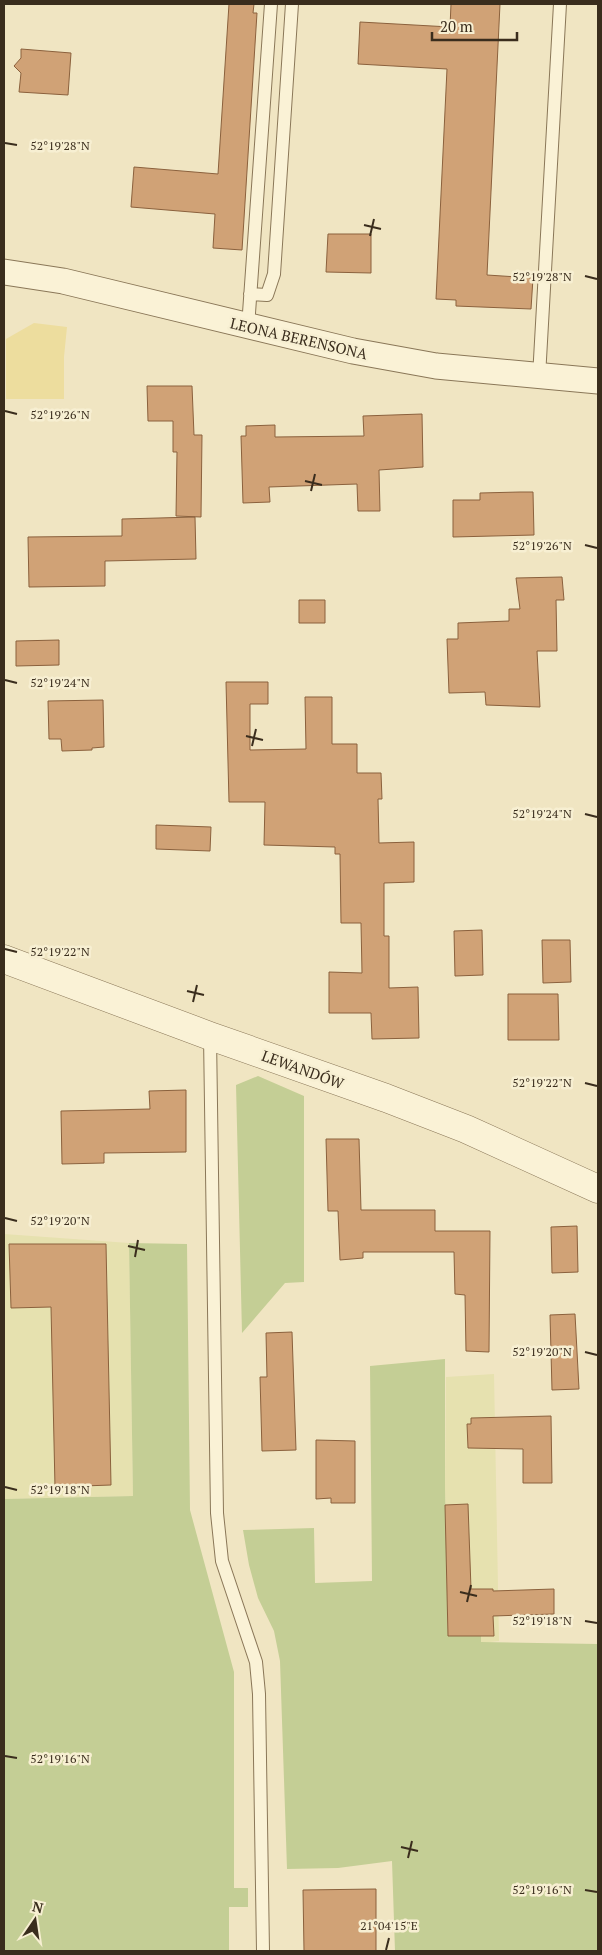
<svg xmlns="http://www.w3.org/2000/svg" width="602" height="1955" font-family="'PT Serif',serif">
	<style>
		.farmland { fill: #e6e1af }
		.green { fill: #c4ce95 }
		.sand { fill: #eddd9e }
		.building { fill: #d0a276; stroke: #8b613d }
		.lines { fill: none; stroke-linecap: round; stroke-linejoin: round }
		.service-casing { stroke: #8a7758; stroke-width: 14 }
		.minor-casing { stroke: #8a7758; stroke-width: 27 }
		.tertiary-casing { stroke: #8a7758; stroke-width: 29 }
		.service { stroke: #faf2d6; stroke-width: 12 }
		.minor { stroke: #faf2d6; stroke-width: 25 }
		.tertiary { stroke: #faf2d6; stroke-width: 28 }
		.ticks { fill: none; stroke: #3a2d1d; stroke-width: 2 }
		.labels { text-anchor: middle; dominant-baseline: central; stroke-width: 5; stroke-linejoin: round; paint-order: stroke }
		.street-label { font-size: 15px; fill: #3a2d1d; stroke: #f7efd2 }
		.ticks-label { font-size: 12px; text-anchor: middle; fill: #3a2d1d; stroke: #f7efd2; stroke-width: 5; stroke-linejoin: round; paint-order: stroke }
	</style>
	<rect width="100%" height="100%" fill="#f0e5c2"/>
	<!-- farmland -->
	<path class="farmland" d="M 4,1234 L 129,1243 L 133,1496 L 4,1499 Z
		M 494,1374 L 499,1641 L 481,1643 L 480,1636 L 448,1636 L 445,1488 L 446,1377 Z"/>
	<!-- green -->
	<path class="green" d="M 258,1076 L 304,1096 L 304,1282 L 285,1283 L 242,1333 L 236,1085 Z
		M 129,1243 L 187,1244 L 190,1510 L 234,1672 L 234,1888 L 248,1888 L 248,1907 L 229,1907 L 229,1951 L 4,1951 L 4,1499 L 133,1496 Z
		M 445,1359 L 445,1488 L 448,1636 L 481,1636 L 481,1642 L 598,1644 L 598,1951 L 395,1951 L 392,1861 L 338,1868 L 287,1869 L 280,1661 L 274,1631 L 258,1598 L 249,1565 L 243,1530 L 314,1528 L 315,1583 L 372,1581 L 370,1366 Z"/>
	<!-- sand -->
	<path class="sand" d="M 34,323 L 67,327 L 64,357 L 64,399 L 6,399 L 6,339 Z"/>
	<!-- building -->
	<path class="building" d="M 229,4 L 254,4 L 253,13 L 257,13 L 242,250 L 213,248 L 215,214 L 131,207 L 134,167 L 218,174 Z
		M 451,4 L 500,4 L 487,275 L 533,278 L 531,309 L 456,306 L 456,300 L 436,299 L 447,69 L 358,64 L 360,22 L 450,27 Z
		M 21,49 L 71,53 L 68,95 L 19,92 L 21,73 L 14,66 L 21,58 Z
		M 328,234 L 371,234 L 371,273 L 326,272 Z
		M 147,386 L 192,386 L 194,435 L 202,435 L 201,517 L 176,516 L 177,452 L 173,452 L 173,421 L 148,421 Z
		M 422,414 L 423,467 L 379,470 L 380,511 L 358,511 L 357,484 L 269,487 L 270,502 L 243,503 L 241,436 L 246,436 L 246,426 L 275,425 L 275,437 L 364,436 L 363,416 Z
		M 520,492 L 533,492 L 534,535 L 453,537 L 453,500 L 480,500 L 480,493 Z
		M 195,517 L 196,559 L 105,561 L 105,586 L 29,587 L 28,537 L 122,536 L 122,519 Z
		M 562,577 L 564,600 L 556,600 L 557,651 L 537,651 L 540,707 L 486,705 L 485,692 L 449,693 L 447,639 L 458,639 L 458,623 L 509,621 L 509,609 L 520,609 L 516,578 Z
		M 299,600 L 325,600 L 325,623 L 299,623 Z
		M 59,640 L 59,665 L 16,666 L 16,641 Z
		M 226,682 L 268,682 L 268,704 L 250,704 L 250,750 L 306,749 L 305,697 L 332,697 L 332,744 L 357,744 L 357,773 L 381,773 L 382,799 L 378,799 L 379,843 L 414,842 L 414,882 L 384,883 L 384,936 L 389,936 L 389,988 L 418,987 L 419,1038 L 372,1039 L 371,1013 L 329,1013 L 329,972 L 362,973 L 361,923 L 341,923 L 340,854 L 335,854 L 335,847 L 264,845 L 265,802 L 229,802 Z
		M 103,700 L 104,747 L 92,748 L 92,750 L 62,751 L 61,739 L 49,739 L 48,701 Z
		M 156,825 L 211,827 L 210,851 L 156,849 Z
		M 482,930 L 483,975 L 455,976 L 454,931 Z
		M 542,940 L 570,940 L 571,982 L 543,983 Z
		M 508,994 L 558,994 L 559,1040 L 508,1040 Z
		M 186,1090 L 186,1152 L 104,1153 L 104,1163 L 62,1164 L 61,1111 L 150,1109 L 149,1091 Z
		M 326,1139 L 359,1139 L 361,1210 L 435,1210 L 435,1231 L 490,1231 L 489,1352 L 466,1351 L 465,1295 L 455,1294 L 454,1252 L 363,1252 L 363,1258 L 340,1260 L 338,1211 L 328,1211 Z
		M 577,1226 L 578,1272 L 552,1273 L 551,1227 Z
		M 9,1244 L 106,1244 L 111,1485 L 55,1487 L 51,1307 L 11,1308 Z
		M 575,1314 L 579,1389 L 552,1390 L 550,1315 Z
		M 292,1332 L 296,1450 L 262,1451 L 260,1377 L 267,1377 L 266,1333 Z
		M 551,1416 L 552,1483 L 523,1483 L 523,1449 L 468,1448 L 467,1424 L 471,1424 L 471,1418 Z
		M 316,1440 L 355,1441 L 355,1503 L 331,1503 L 331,1498 L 316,1499 Z
		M 468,1504 L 471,1589 L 493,1589 L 493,1591 L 554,1589 L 554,1614 L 493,1616 L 494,1636 L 448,1636 L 445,1505 Z
		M 376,1889 L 376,1951 L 304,1951 L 303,1890 Z"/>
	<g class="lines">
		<defs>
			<path id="service" d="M 250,294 L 267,295 L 274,274 L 292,4
				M 248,327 L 271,4
				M 539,377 L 560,4
				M 210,1036 L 217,1513 L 222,1561 L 256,1662 L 259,1694 L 263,1951"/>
			<path id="minor" d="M 4,272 L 63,281 L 353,351 L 436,366 L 598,381"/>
			<path id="tertiary" d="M 4,959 L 210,1036 L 386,1098 L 466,1129 L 598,1189"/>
		</defs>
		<!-- service casing -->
		<use href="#service" class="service-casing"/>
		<!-- minor casing -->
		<use href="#minor" class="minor-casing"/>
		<!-- tertiary casing -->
		<use href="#tertiary" class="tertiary-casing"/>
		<!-- service -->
		<use href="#service" class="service"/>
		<!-- minor -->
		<use href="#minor" class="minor"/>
		<!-- tertiary -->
		<use href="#tertiary" class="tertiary"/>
	</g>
	<!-- ticks -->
	<path class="ticks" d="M 5,143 L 17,145M 364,225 L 381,229M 370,236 L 374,219M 585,276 L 597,279M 5,411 L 17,414M 305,481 L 322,485M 311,491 L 315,474M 585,545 L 597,548M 5,680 L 17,683M 246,736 L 263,740M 252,746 L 256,729M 585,814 L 597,817M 5,949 L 17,952M 187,991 L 204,995M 193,1002 L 197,985M 585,1083 L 597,1086M 5,1218 L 17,1221M 128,1246 L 145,1250M 135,1257 L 138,1240M 585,1352 L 597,1355M 5,1487 L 17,1490M 460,1592 L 477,1596M 467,1602 L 471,1585M 585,1621 L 597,1623M 5,1756 L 17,1758M 401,1847 L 418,1851M 408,1858 L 412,1841M 585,1890 L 597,1892M 386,1950 L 389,1938"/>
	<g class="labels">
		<!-- street labels -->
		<g class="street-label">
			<text transform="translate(299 338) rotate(13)">LEONA BERENSONA</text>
			<text transform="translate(303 1069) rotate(20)">LEWANDÓW</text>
		</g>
	</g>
	<g class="ticks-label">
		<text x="60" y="150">52°19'28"N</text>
		<text x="542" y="281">52°19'28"N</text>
		<text x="60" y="419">52°19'26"N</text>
		<text x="542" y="550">52°19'26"N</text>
		<text x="60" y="687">52°19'24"N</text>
		<text x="542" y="818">52°19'24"N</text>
		<text x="60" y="956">52°19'22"N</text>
		<text x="542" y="1087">52°19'22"N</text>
		<text x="60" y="1225">52°19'20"N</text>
		<text x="542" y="1356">52°19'20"N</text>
		<text x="60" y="1494">52°19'18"N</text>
		<text x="542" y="1625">52°19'18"N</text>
		<text x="60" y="1763">52°19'16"N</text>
		<text x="542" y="1894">52°19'16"N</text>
		<text x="389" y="1930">21°04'15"E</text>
	</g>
	<!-- border -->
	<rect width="602" height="1955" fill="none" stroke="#3a2d1d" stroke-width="10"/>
	<!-- north arrow -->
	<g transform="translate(35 1920) rotate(13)" stroke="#f7efd2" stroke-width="4" paint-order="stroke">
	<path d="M0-4L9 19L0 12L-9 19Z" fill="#3a2d1d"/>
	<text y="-8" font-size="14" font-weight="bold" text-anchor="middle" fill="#3a2d1d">N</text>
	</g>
	<!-- scale -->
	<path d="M432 32v8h85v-8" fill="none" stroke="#3a2d1d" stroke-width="2.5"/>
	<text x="440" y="32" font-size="15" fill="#3a2d1d" stroke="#f7efd2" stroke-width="4" paint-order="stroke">20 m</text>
</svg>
